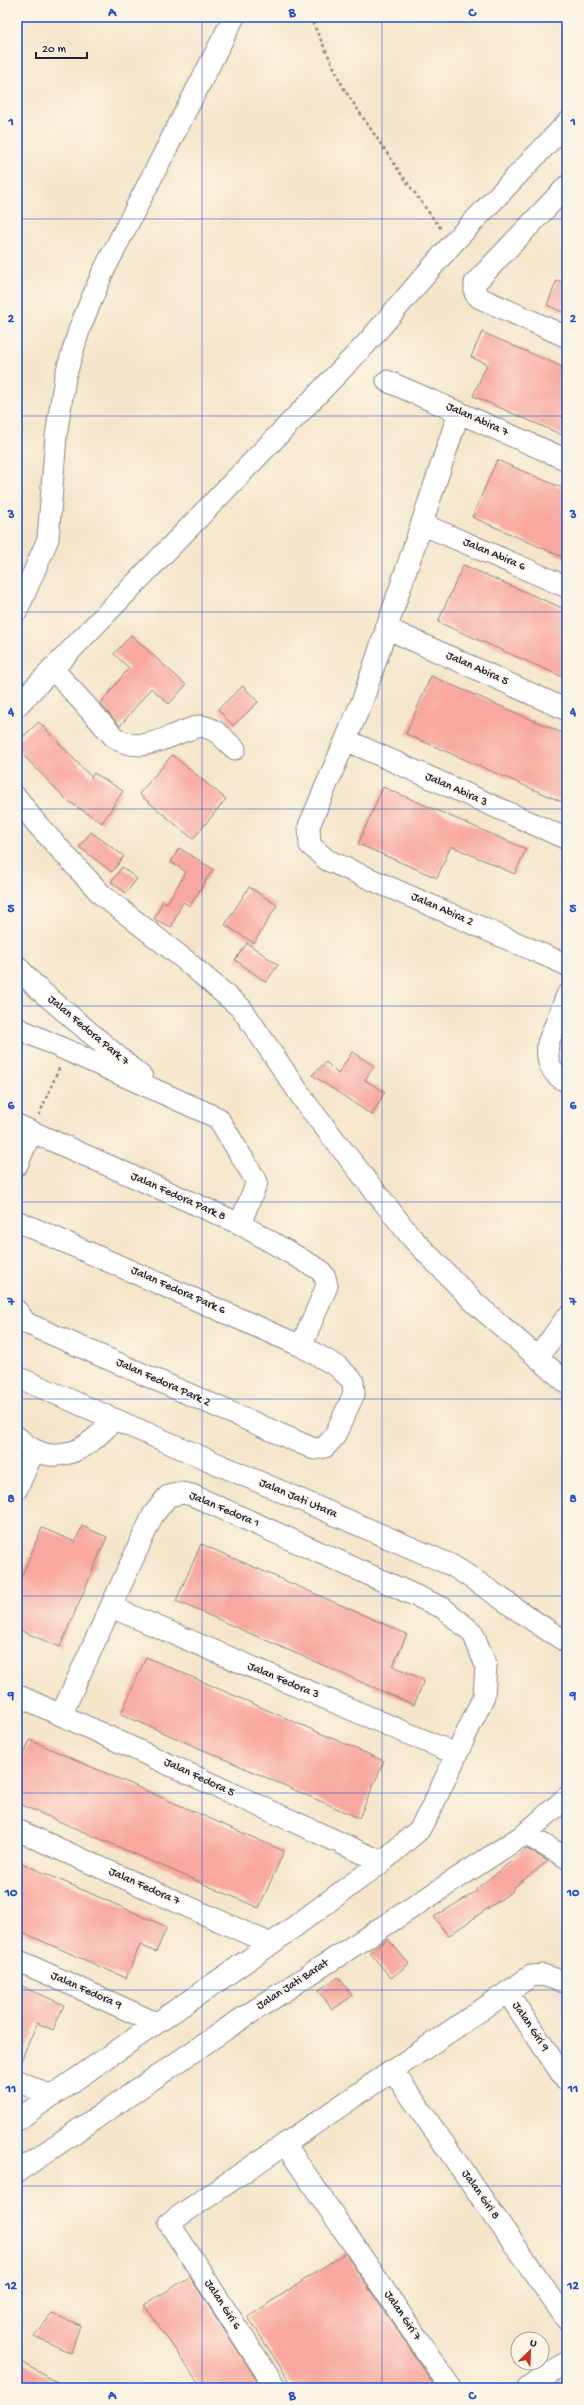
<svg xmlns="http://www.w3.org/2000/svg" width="584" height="2405" font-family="'Gochi Hand',sans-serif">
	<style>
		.building { fill: #f8a89f }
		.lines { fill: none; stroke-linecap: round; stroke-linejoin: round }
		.minor-casing { stroke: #8c8483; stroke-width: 23 }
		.path { stroke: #8c8483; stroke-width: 2.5; stroke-dasharray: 3 3; stroke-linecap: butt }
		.minor { stroke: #fff; stroke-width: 21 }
		.grid { fill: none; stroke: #1d4ed8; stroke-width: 1; stroke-opacity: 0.55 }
		.labels { text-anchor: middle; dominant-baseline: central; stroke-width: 3; stroke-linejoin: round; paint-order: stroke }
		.street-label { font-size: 12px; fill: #22223b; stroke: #fcf5e5 }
		.neatline { fill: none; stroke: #1d4ed8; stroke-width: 1.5 }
		.grid-label { font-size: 13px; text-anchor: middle; font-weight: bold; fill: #1d4ed8 }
	</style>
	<rect width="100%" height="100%" fill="#fcf5e5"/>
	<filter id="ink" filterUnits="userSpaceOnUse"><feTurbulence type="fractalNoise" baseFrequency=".025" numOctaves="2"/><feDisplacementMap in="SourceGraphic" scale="8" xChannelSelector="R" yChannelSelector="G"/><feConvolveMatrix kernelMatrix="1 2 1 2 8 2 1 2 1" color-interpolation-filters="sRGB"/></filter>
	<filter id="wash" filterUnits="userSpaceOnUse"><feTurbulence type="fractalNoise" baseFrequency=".012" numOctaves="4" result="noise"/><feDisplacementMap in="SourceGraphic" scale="16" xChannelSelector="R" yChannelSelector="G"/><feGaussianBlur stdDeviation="0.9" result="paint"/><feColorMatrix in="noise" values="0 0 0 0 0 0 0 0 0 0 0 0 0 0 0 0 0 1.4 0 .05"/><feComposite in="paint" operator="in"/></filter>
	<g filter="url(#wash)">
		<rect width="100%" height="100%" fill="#f5e6cb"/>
		<g id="blocks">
			<!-- building -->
			<path class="building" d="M 557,280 L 567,284 L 567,314 L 547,305 Z
				M 482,332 L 567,369 L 567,437 L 473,396 L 487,364 L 471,357 Z
				M 497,460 L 567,490 L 567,559 L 472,517 Z
				M 463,565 L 567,610 L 567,679 L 438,622 Z
				M 131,635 L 186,685 L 169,704 L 151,688 L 120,726 L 100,704 L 129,668 L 114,654 Z
				M 431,676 L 567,735 L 567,804 L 406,734 Z
				M 243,686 L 258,702 L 233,726 L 218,709 Z
				M 39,722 L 91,777 L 94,773 L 123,791 L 102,823 L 68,801 L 17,749 L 17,742 Z
				M 172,755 L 226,799 L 193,839 L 139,794 Z
				M 383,787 L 526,849 L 515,874 L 451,846 L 437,878 L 358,844 Z
				M 91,832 L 124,856 L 112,872 L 79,847 Z
				M 179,848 L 213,869 L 190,906 L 183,902 L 171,927 L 154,919 L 163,901 L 167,903 L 186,872 L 171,862 Z
				M 122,867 L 137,879 L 126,893 L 111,882 Z
				M 249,887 L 277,905 L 254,943 L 225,925 Z
				M 247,943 L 278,965 L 266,982 L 235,960 Z
				M 352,1052 L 374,1066 L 365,1080 L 385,1092 L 372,1115 L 312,1075 L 326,1062 L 338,1074 Z
				M 82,1526 L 107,1537 L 60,1647 L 17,1629 L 17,1587 L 42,1528 L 75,1542 Z
				M 201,1544 L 407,1634 L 393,1666 L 424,1680 L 414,1705 L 176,1601 Z
				M 146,1657 L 384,1761 L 359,1818 L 121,1714 Z
				M 30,1740 L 284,1851 L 259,1908 L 17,1803 L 17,1769 Z
				M 527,1849 L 548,1861 L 512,1889 L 513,1891 L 448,1936 L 434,1917 L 477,1891 L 476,1889 Z
				M 17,1861 L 167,1927 L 156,1952 L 140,1945 L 126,1978 L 17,1930 Z
				M 388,1939 L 409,1964 L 391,1978 L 370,1953 Z
				M 339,1977 L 352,1996 L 332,2010 L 319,1990 Z
				M 17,1984 L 64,2005 L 53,2030 L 37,2023 L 18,2068 Z
				M 345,2253 L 436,2388 L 294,2388 L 248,2317 Z
				M 190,2277 L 262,2388 L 202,2388 L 144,2305 Z
				M 52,2314 L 80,2325 L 71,2353 L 34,2336 Z
				M 17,2360 L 68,2388 L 17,2388 Z"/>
		</g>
	</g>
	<g filter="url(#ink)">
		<use href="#blocks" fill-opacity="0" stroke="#8c8483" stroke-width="1"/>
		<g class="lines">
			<defs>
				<path id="minor" d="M 567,186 L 475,283 L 475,293 L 480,298 L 567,337
					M 387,381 L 567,460
					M 459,412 L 363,699 L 309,826 L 310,845 L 327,860 L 567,965
					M 422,524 L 567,587
					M 17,611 L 48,539 L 56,436 L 65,377 L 80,327 L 102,274 L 234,17
					M 386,628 L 567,710
					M 52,668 L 114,737 C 142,757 171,733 200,726 C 215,727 224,739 235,749
					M 17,706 L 366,344 L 452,244 L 567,123
					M 346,740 L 567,839
					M 17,798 L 36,823 L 102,895 L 185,960 L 242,1009 L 308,1106 L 411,1237 L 475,1303 L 567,1383
					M 17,966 L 35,986 L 142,1077
					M 567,995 L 548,1043 C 546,1062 550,1073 567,1082
					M 17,1028 L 218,1118 L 257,1182 L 240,1224
					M 17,1125 L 240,1224 L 320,1270 L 325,1277 L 327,1286 L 301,1346
					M 17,1165 L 31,1132
					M 17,1221 L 301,1346 L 337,1366 L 353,1381 L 354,1394 L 334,1437 L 325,1447 L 314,1449 L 26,1323 L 17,1311
					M 538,1357 L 567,1317
					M 17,1377 L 451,1565 C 491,1589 527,1619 567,1642
					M 17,1437 C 52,1472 87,1451 113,1420
					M 17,1489 L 34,1450
					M 111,1607 L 456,1754
					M 17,1695 L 382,1862
					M 17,1830 L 271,1944
					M 525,1834 L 567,1858
					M 17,1960 L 156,2023
					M 507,1992 L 567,2082
					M 393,2071 L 567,2320
					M 17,2080 L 50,2096
					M 17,2120 L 271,1944 L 382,1862 L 419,1830 L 431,1809 L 484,1696 L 486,1666 L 473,1633 L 443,1608 L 192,1495 L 182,1493 L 168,1496 L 153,1515 L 61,1715
					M 285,2144 L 451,2388
					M 17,2172 L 226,2029 L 525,1834 L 567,1797
					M 276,2388 L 169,2223 L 531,1976 L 543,1975 L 567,1983
					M 528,2388 L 567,2362"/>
			</defs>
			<!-- minor casing -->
			<use href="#minor" class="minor-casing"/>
			<!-- path -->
			<path class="path" d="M 310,17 L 344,89 L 401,174 L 441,229
				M 39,1115 L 60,1066"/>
			<!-- minor -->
			<use href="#minor" class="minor"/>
		</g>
	</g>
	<!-- grid -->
	<path class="grid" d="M 202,17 L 202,2388M 382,17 L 382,2388M 17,219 L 567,219M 17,416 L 567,416M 17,612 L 567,612M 17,809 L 567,809M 17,1006 L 567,1006M 17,1202 L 567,1202M 17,1399 L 567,1399M 17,1596 L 567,1596M 17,1793 L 567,1793M 17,1990 L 567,1990M 17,2186 L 567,2186"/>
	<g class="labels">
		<!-- street labels -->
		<g class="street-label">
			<text transform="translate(477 420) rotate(24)">Jalan Abira 7</text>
			<text transform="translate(494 555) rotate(23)">Jalan Abira 6</text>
			<text transform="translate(477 669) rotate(24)">Jalan Abira 5</text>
			<text transform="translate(456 790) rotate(24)">Jalan Abira 3</text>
			<text transform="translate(442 910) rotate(24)">Jalan Abira 2</text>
			<text transform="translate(88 1031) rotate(40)">Jalan Fedora Park 7</text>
			<text transform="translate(178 1197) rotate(24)">Jalan Fedora Park 8</text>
			<text transform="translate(178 1291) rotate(24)">Jalan Fedora Park 6</text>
			<text transform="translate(163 1383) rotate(24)">Jalan Fedora Park 2</text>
			<text transform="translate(298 1499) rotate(23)">Jalan Jati Utara</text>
			<text transform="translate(224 1510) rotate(23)">Jalan Fedora 1</text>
			<text transform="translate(283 1681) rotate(23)">Jalan Fedora 3</text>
			<text transform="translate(199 1778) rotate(25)">Jalan Fedora 5</text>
			<text transform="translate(144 1887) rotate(24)">Jalan Fedora 7</text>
			<text transform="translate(293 1985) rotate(-33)">Jalan Jati Barat</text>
			<text transform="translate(86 1991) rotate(24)">Jalan Fedora 9</text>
			<text transform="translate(530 2027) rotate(56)">Jalan Giri 9</text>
			<text transform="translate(480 2195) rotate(55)">Jalan Giri 8</text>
			<text transform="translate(222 2305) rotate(57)">Jalan Giri 6</text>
			<text transform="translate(402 2316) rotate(56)">Jalan Giri 7</text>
		</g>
	</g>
	<!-- margin -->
	<rect width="584" height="2405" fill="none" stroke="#fcf5e5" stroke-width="44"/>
	<!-- north arrow -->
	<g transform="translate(530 2351) rotate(24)"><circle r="19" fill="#fcf5e5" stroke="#a5a1a1"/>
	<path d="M0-3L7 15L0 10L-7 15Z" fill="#c8321e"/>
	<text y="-6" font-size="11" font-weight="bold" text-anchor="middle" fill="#22223b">U</text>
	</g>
	<!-- scale -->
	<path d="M36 52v6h51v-6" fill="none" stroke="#22223b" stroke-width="2"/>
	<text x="42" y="52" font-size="12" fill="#22223b" stroke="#fcf5e5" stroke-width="3" paint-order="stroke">20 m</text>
	<rect x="22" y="22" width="540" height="2361" class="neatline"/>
	<g class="grid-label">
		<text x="112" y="16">A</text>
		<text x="292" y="16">B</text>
		<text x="472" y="16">C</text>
		<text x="11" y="125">1</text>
		<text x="573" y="125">1</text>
		<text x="11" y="322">2</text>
		<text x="573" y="322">2</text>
		<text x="11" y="518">3</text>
		<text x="573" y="518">3</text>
		<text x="11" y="715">4</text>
		<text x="573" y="715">4</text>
		<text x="11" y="912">5</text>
		<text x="573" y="912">5</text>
		<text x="11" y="1109">6</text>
		<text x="573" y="1109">6</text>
		<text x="11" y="1305">7</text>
		<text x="573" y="1305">7</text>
		<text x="11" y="1502">8</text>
		<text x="573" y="1502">8</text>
		<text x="11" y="1699">9</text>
		<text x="573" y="1699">9</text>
		<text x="11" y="1896">10</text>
		<text x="573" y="1896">10</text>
		<text x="11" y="2092">11</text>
		<text x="573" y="2092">11</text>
		<text x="11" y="2289">12</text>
		<text x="573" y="2289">12</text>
		<text x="112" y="2399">A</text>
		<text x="292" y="2399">B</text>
		<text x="472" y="2399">C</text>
	</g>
</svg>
